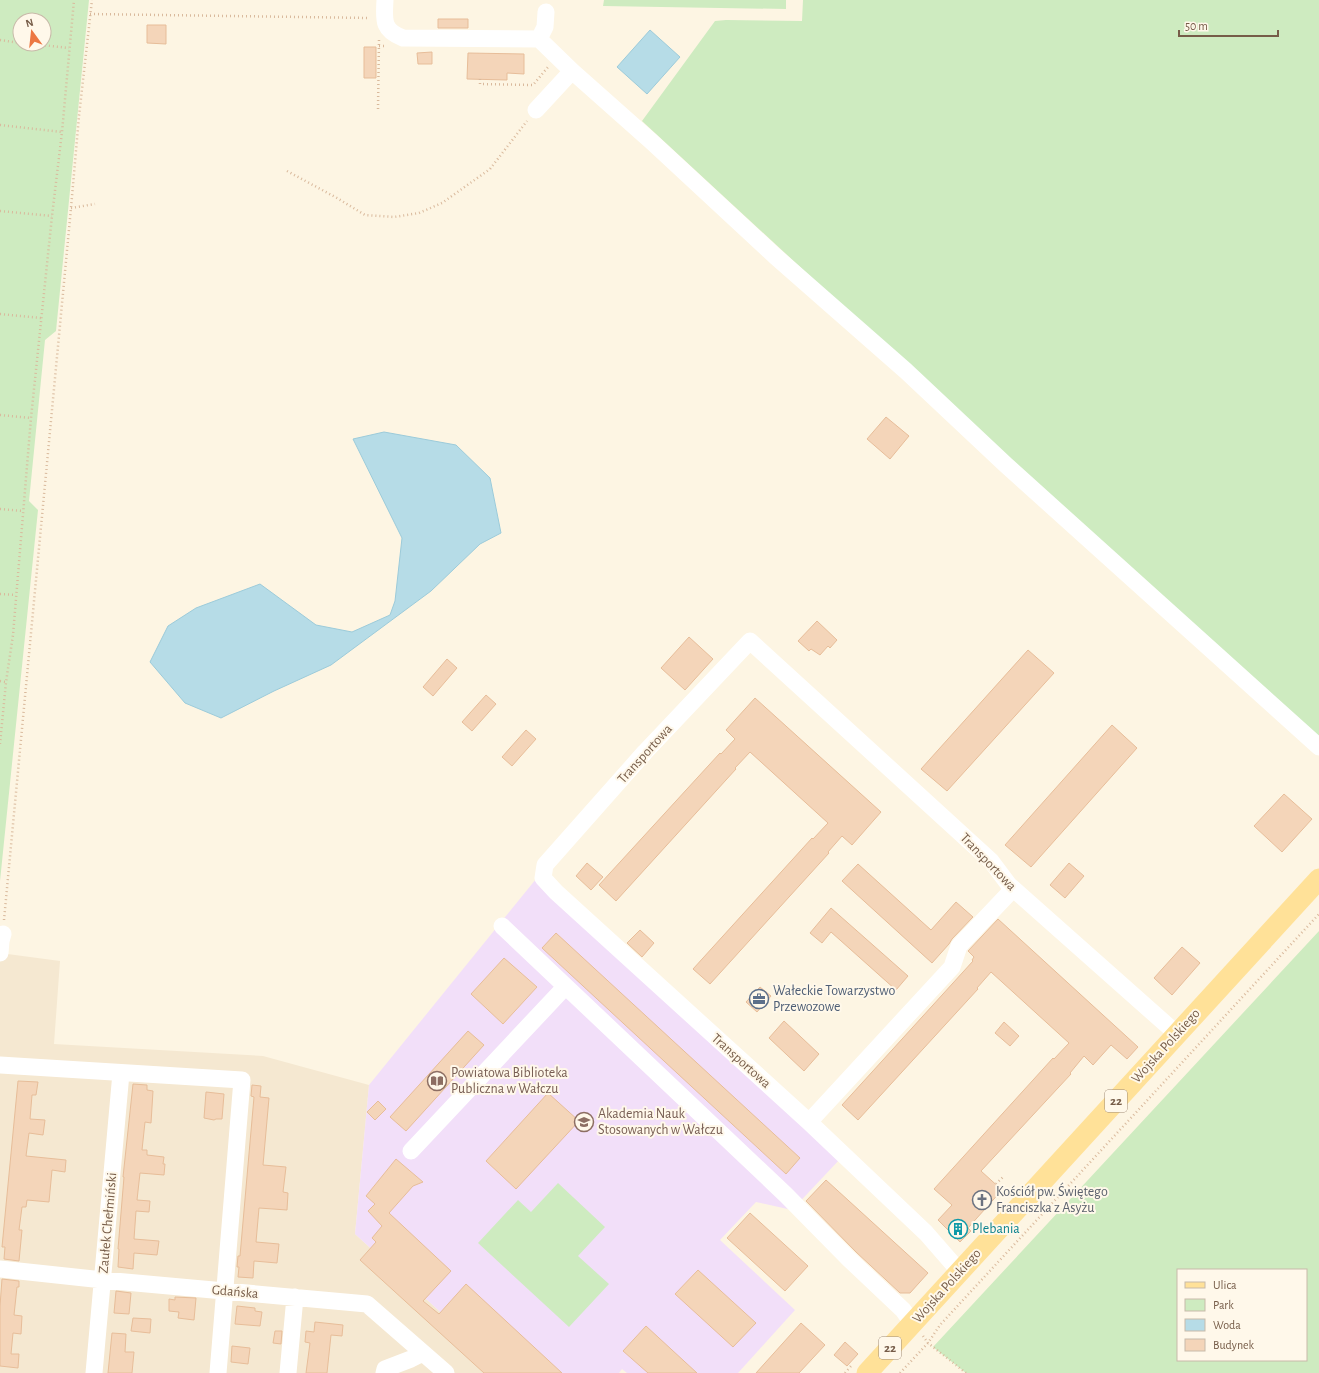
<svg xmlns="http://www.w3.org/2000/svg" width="1319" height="1373" font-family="'Alegreya Sans',sans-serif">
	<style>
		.residential { fill: #f5e8d1 }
		.education { fill: #f2dff9 }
		.green { fill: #ceebc0; fill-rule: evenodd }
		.water { fill: #b6dce7; stroke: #9ccbda }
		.building { fill: #f4d5b9; stroke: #e7bd99 }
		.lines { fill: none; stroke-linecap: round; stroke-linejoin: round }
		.path { stroke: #d9b99c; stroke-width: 2.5; stroke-dasharray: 1 3; stroke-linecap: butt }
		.minor { stroke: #fff; stroke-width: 17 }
		.major { stroke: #ffe198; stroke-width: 21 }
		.labels { text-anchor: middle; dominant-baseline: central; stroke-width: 4; stroke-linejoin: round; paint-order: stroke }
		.shield { fill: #fff8ea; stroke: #9f8b79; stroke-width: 1 }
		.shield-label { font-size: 13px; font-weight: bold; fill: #765c48 }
		.street-label { font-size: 14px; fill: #765c48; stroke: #fff8ea }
		.service-label { font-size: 14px; fill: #4e5e75; stroke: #fff8ea; text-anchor: start }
		.education-label { font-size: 14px; fill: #785e54; stroke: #fff8ea; text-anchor: start }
		.worship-label { font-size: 14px; fill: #5b616d; stroke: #fff8ea; text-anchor: start }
		.culture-label { font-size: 14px; fill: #0d838f; stroke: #fff8ea; text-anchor: start }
	</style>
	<rect width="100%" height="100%" fill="#fdf5e3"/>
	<!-- residential -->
	<path class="residential" d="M 0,953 L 60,961 L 54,1044 L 263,1056 L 369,1085 L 355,1234 L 507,1373 L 0,1373 Z"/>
	<!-- education -->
	<path class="education" d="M 536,879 L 841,1158 L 792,1210 L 756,1202 L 720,1240 L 795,1310 L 738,1373 L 627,1373 L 622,1369 L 619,1373 L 507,1373 L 355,1234 L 369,1085 Z"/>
	<!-- green -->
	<path class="green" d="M 0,0 L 89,0 L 56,331 L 45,340 L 29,501 L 38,510 L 0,881 ZM 20,20 L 44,20 L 44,44 L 20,44 Z
		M 604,0 L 786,0 L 786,9 L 603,6 Z
		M 803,0 L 1319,0 L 1319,746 L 642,121 L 715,21 L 726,20 L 802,21 Z
		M 1319,931 L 1319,1373 L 966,1373 L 933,1347 ZM 1178,1270 L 1306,1270 L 1306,1360 L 1178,1360 Z
		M 558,1183 L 605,1227 L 578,1256 L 609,1284 L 569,1327 L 478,1243 L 518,1200 L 531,1212 Z"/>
	<!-- water -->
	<path class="water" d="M 650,30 L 680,57 L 647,94 L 617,67 Z
		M 384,432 L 456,445 L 490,478 L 501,533 L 480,544 L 431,591 L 331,665 L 274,691 L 221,718 L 185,703 L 150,662 L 168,626 L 196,608 L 260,584 L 316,625 L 352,632 L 390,615 L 395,601 L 402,538 L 353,439 Z"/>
	<!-- building -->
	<path class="building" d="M 438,19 L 468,19 L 468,28 L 438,28 Z
		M 147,25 L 166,25 L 166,44 L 147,43 Z
		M 364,47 L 376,47 L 376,78 L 364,78 Z
		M 432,52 L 432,64 L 418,64 L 417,53 Z
		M 468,53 L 524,54 L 524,74 L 507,73 L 507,80 L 467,79 Z
		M 886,417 L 909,436 L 890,459 L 867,439 Z
		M 817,621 L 837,640 L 830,648 L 828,646 L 820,655 L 811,649 L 809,651 L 798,641 Z
		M 689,637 L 713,659 L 685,690 L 661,668 Z
		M 1028,650 L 1054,673 L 947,791 L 921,769 Z
		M 447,659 L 457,668 L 433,696 L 423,687 Z
		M 486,695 L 496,704 L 472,731 L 462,722 Z
		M 755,698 L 881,812 L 852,845 L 842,836 L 828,852 L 829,853 L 710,984 L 693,969 L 812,838 L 813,839 L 828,823 L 750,752 L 735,768 L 736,769 L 616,901 L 599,885 L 720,753 L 721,754 L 735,739 L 726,730 Z
		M 1112,725 L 1137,748 L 1031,867 L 1005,845 Z
		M 526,730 L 536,739 L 512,766 L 502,757 Z
		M 1284,794 L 1312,819 L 1282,852 L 1254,826 Z
		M 587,863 L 603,877 L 591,890 L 576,876 Z
		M 1069,863 L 1084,876 L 1065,898 L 1050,885 Z
		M 858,864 L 931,930 L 956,902 L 973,917 L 952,939 L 949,944 L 932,963 L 842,881 Z
		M 831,908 L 908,976 L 896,990 L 831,932 L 822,943 L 810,933 Z
		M 998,919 L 1138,1047 L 1127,1059 L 1111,1045 L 1093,1065 L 1084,1056 L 1070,1073 L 1071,1074 L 981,1171 L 1002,1190 L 968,1228 L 971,1231 L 960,1242 L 938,1220 L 952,1205 L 934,1189 L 1053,1058 L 1054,1059 L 1069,1043 L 991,972 L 977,988 L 978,989 L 858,1120 L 842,1105 L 973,961 L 972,960 L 974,957 L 968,951 Z
		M 640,930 L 654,943 L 642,957 L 627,943 Z
		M 556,933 L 800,1158 L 786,1174 L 542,948 Z
		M 1182,947 L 1200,963 L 1172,995 L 1154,978 Z
		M 504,958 L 537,987 L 503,1024 L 471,994 Z
		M 760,987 L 771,996 L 757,1012 L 746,1002 Z
		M 784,1021 L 819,1054 L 804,1071 L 769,1038 Z
		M 1004,1022 L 1019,1036 L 1010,1046 L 995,1033 Z
		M 468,1031 L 484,1045 L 406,1131 L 390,1117 Z
		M 18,1081 L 38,1082 L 36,1095 L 32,1095 L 30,1119 L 45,1120 L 43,1135 L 29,1133 L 26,1156 L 66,1160 L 65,1172 L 52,1170 L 49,1202 L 27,1200 L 26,1207 L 22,1207 L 19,1230 L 22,1230 L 19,1261 L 4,1259 L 5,1247 L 2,1247 Z
		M 133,1084 L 147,1085 L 147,1090 L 153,1091 L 151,1123 L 145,1122 L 142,1150 L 147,1150 L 147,1155 L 164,1157 L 163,1164 L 165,1164 L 164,1175 L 140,1173 L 137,1200 L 150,1201 L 149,1212 L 136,1211 L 134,1239 L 159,1241 L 157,1255 L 134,1253 L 133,1269 L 118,1267 L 119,1249 L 118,1249 L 124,1177 L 123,1177 Z
		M 252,1085 L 261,1086 L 260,1097 L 269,1098 L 263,1165 L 286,1167 L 283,1192 L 288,1193 L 287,1210 L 259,1208 L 256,1242 L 279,1244 L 277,1263 L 254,1261 L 253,1278 L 238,1277 L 239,1267 L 237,1267 L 238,1256 L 240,1256 L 254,1097 L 251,1096 Z
		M 206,1092 L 224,1094 L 222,1119 L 216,1119 L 214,1120 L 204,1118 Z
		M 548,1093 L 579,1121 L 516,1189 L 486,1161 Z
		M 378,1101 L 386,1109 L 375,1120 L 367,1112 Z
		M 396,1159 L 423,1182 L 413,1186 L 389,1213 L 451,1271 L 423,1301 L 439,1314 L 466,1284 L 562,1373 L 484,1373 L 360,1260 L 376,1242 L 372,1238 L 382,1226 L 368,1211 L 375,1204 L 366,1196 Z
		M 826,1180 L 928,1273 L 910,1293 L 900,1293 L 856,1252 L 806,1201 Z
		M 750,1213 L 808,1266 L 785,1291 L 727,1238 Z
		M 698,1270 L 756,1323 L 733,1347 L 675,1294 Z
		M 2,1279 L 19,1281 L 19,1287 L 17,1287 L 14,1315 L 22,1316 L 21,1334 L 13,1333 L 11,1354 L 19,1354 L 18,1368 L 0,1366 L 0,1306 Z
		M 116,1291 L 131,1293 L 129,1314 L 114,1313 Z
		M 175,1297 L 196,1298 L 194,1320 L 178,1318 L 179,1312 L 169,1311 L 169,1299 L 175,1300 Z
		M 237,1306 L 255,1308 L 255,1311 L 262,1312 L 260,1326 L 235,1324 Z
		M 133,1318 L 151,1319 L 150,1333 L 131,1331 Z
		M 315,1322 L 343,1325 L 342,1336 L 331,1335 L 327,1373 L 306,1373 L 310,1343 L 305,1342 L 306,1331 L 314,1332 Z
		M 801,1323 L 825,1345 L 799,1373 L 756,1373 Z
		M 646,1326 L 697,1373 L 648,1373 L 623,1351 Z
		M 275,1331 L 282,1331 L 281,1344 L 273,1343 Z
		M 112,1333 L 126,1334 L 125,1352 L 134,1352 L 132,1373 L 108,1373 Z
		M 845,1342 L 858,1354 L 847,1366 L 834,1355 Z
		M 232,1346 L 250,1348 L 248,1364 L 231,1362 Z"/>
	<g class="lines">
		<!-- path -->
		<path class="path" d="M 90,14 L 370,18
			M 0,40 L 20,43
			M 33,44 L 69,48
			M 379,46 L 385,46
			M 480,79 L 480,84 L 533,85 L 548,67
			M 378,109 L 379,39
			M 0,125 L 62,132
			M 287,171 L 337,198 L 365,215 L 394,217 L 419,213 L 442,203 L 490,169 L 527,121
			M 71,208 L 95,204
			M 0,211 L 52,216
			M 0,314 L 41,318
			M 0,415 L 31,418
			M 0,509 L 23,511
			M 0,594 L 16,595
			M 0,681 L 6,682
			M 0,744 L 6,682 L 13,635 L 31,418 L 52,216 L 62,132 L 74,0
			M 4,920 L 71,208 L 79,116 L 92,0
			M 996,1184 L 1003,1177
			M 923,1336 L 928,1343 L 966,1373
			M 845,1373 L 851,1366
			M 900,1373 L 928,1343 L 940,1325 L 1319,914"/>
		<!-- minor -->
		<path class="minor" d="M 385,0 C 384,20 382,30 403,38 L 539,39 L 572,71 L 652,142 L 775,256 L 906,371 L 1006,465 L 1319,747
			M 539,39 L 545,27 L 546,12
			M 536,110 L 572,71
			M 502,926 L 786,1195 L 849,1259 L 903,1310 L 913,1324
			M 0,953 L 1,941 L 3,934
			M 0,1065 L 242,1080 L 218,1373
			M 809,1122 L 952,967 L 959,946 L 1013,889
			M 411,1151 L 565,987
			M 0,1269 L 103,1280 L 367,1304 L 446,1373
			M 960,1272 L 926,1233 L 809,1122 L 556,892 L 543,878 L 545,865 L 645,752 L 750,641 L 991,861 L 1009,885 L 1177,1034
			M 94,1373 L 121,1073
			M 288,1373 L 295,1297
			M 384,1373 L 385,1369 L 411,1359 L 423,1353"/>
		<!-- major -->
		<path class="major" d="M 867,1373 L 1319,879"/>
	</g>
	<!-- icons -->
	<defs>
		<symbol id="office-ring" viewBox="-11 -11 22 22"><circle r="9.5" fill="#fff8ea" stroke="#5c6f8a" stroke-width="1.5"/><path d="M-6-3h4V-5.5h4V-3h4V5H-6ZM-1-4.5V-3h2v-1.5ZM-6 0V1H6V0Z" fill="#5c6f8a"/></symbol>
		<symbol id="library-ring" viewBox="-11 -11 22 22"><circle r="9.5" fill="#fff8ea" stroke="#8d6e63" stroke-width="1.5"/><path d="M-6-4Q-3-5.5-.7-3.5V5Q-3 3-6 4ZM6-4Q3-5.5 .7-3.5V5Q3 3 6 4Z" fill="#8d6e63"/></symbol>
		<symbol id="university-ring" viewBox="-11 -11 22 22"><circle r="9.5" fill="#fff8ea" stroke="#8d6e63" stroke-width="1.5"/><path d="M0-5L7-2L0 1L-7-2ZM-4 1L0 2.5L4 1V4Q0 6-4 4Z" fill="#8d6e63"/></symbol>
		<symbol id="church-ring" viewBox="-11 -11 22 22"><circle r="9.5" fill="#fff8ea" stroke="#6b7280" stroke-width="1.5"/><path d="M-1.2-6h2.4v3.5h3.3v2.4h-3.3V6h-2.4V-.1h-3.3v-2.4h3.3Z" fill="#6b7280"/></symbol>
		<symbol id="building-ring" viewBox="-11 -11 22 22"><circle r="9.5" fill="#fff8ea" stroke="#0f9aa8" stroke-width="1.5"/><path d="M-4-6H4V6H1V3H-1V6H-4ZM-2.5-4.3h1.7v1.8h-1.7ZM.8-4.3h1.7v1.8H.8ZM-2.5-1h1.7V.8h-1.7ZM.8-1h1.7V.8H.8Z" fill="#0f9aa8"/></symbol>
	</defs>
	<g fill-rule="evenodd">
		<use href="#office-ring" x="748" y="988" width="22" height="22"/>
		<use href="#library-ring" x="426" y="1070" width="22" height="22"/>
		<use href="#university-ring" x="573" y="1111" width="22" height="22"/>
		<use href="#church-ring" x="971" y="1189" width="22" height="22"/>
		<use href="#building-ring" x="947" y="1218" width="22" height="22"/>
	</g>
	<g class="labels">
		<!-- shield labels -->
		<g class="shield">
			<rect x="1105" y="1090" width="22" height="22" rx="3"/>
			<rect x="879" y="1337" width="22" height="22" rx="3"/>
		</g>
		<g class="shield-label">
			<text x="1116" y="1101">22</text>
			<text x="890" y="1348">22</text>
		</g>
		<!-- street labels -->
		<g class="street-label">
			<text transform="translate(645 754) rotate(-48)">Transportowa</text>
			<text transform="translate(988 862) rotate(46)">Transportowa</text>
			<text transform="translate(1166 1046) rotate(-48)">Wojska Polskiego</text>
			<text transform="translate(741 1061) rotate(42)">Transportowa</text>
			<text transform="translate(108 1223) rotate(-85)">Zaułek Chełmiński</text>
			<text transform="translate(947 1286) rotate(-48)">Wojska Polskiego</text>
			<text transform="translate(235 1292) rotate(5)">Gdańska</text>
		</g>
		<!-- service labels -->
		<g class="service-label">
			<text x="773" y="991">Wałeckie Towarzystwo<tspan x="773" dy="16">Przewozowe</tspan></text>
		</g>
		<!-- education labels -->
		<g class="education-label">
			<text x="451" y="1073">Powiatowa Biblioteka<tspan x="451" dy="16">Publiczna w Wałczu</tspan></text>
			<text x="598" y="1114">Akademia Nauk<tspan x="598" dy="16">Stosowanych w Wałczu</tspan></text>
		</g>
		<!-- worship labels -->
		<g class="worship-label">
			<text x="996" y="1192">Kościół pw. Świętego<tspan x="996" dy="16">Franciszka z Asyżu</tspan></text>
		</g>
		<!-- culture labels -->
		<g class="culture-label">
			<text x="972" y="1229">Plebania</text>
		</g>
	</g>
	<!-- legend -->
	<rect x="1177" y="1269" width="130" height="92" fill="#fff8ea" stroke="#c8baa9"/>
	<rect x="1185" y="1282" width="20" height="6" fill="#ffe198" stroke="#c8baa9"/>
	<text x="1213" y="1289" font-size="12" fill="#765c48">Ulica</text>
	<rect x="1185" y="1299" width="20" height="12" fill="#ceebc0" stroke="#c8baa9"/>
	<text x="1213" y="1309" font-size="12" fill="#765c48">Park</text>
	<rect x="1185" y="1319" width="20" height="12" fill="#b6dce7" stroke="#c8baa9"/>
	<text x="1213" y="1329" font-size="12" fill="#765c48">Woda</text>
	<rect x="1185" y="1339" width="20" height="12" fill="#f4d5b9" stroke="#c8baa9"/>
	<text x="1213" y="1349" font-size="12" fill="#765c48">Budynek</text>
	<!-- north arrow -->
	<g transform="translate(32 32) rotate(345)"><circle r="19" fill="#fff8ea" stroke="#c8baa9"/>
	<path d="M0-3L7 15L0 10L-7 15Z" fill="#ec7742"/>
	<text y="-6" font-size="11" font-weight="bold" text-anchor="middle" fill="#765c48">N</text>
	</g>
	<!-- scale -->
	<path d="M1179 30v6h99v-6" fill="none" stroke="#765c48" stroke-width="2"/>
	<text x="1185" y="30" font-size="12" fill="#765c48" stroke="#fff8ea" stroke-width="3" paint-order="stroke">50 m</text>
</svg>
